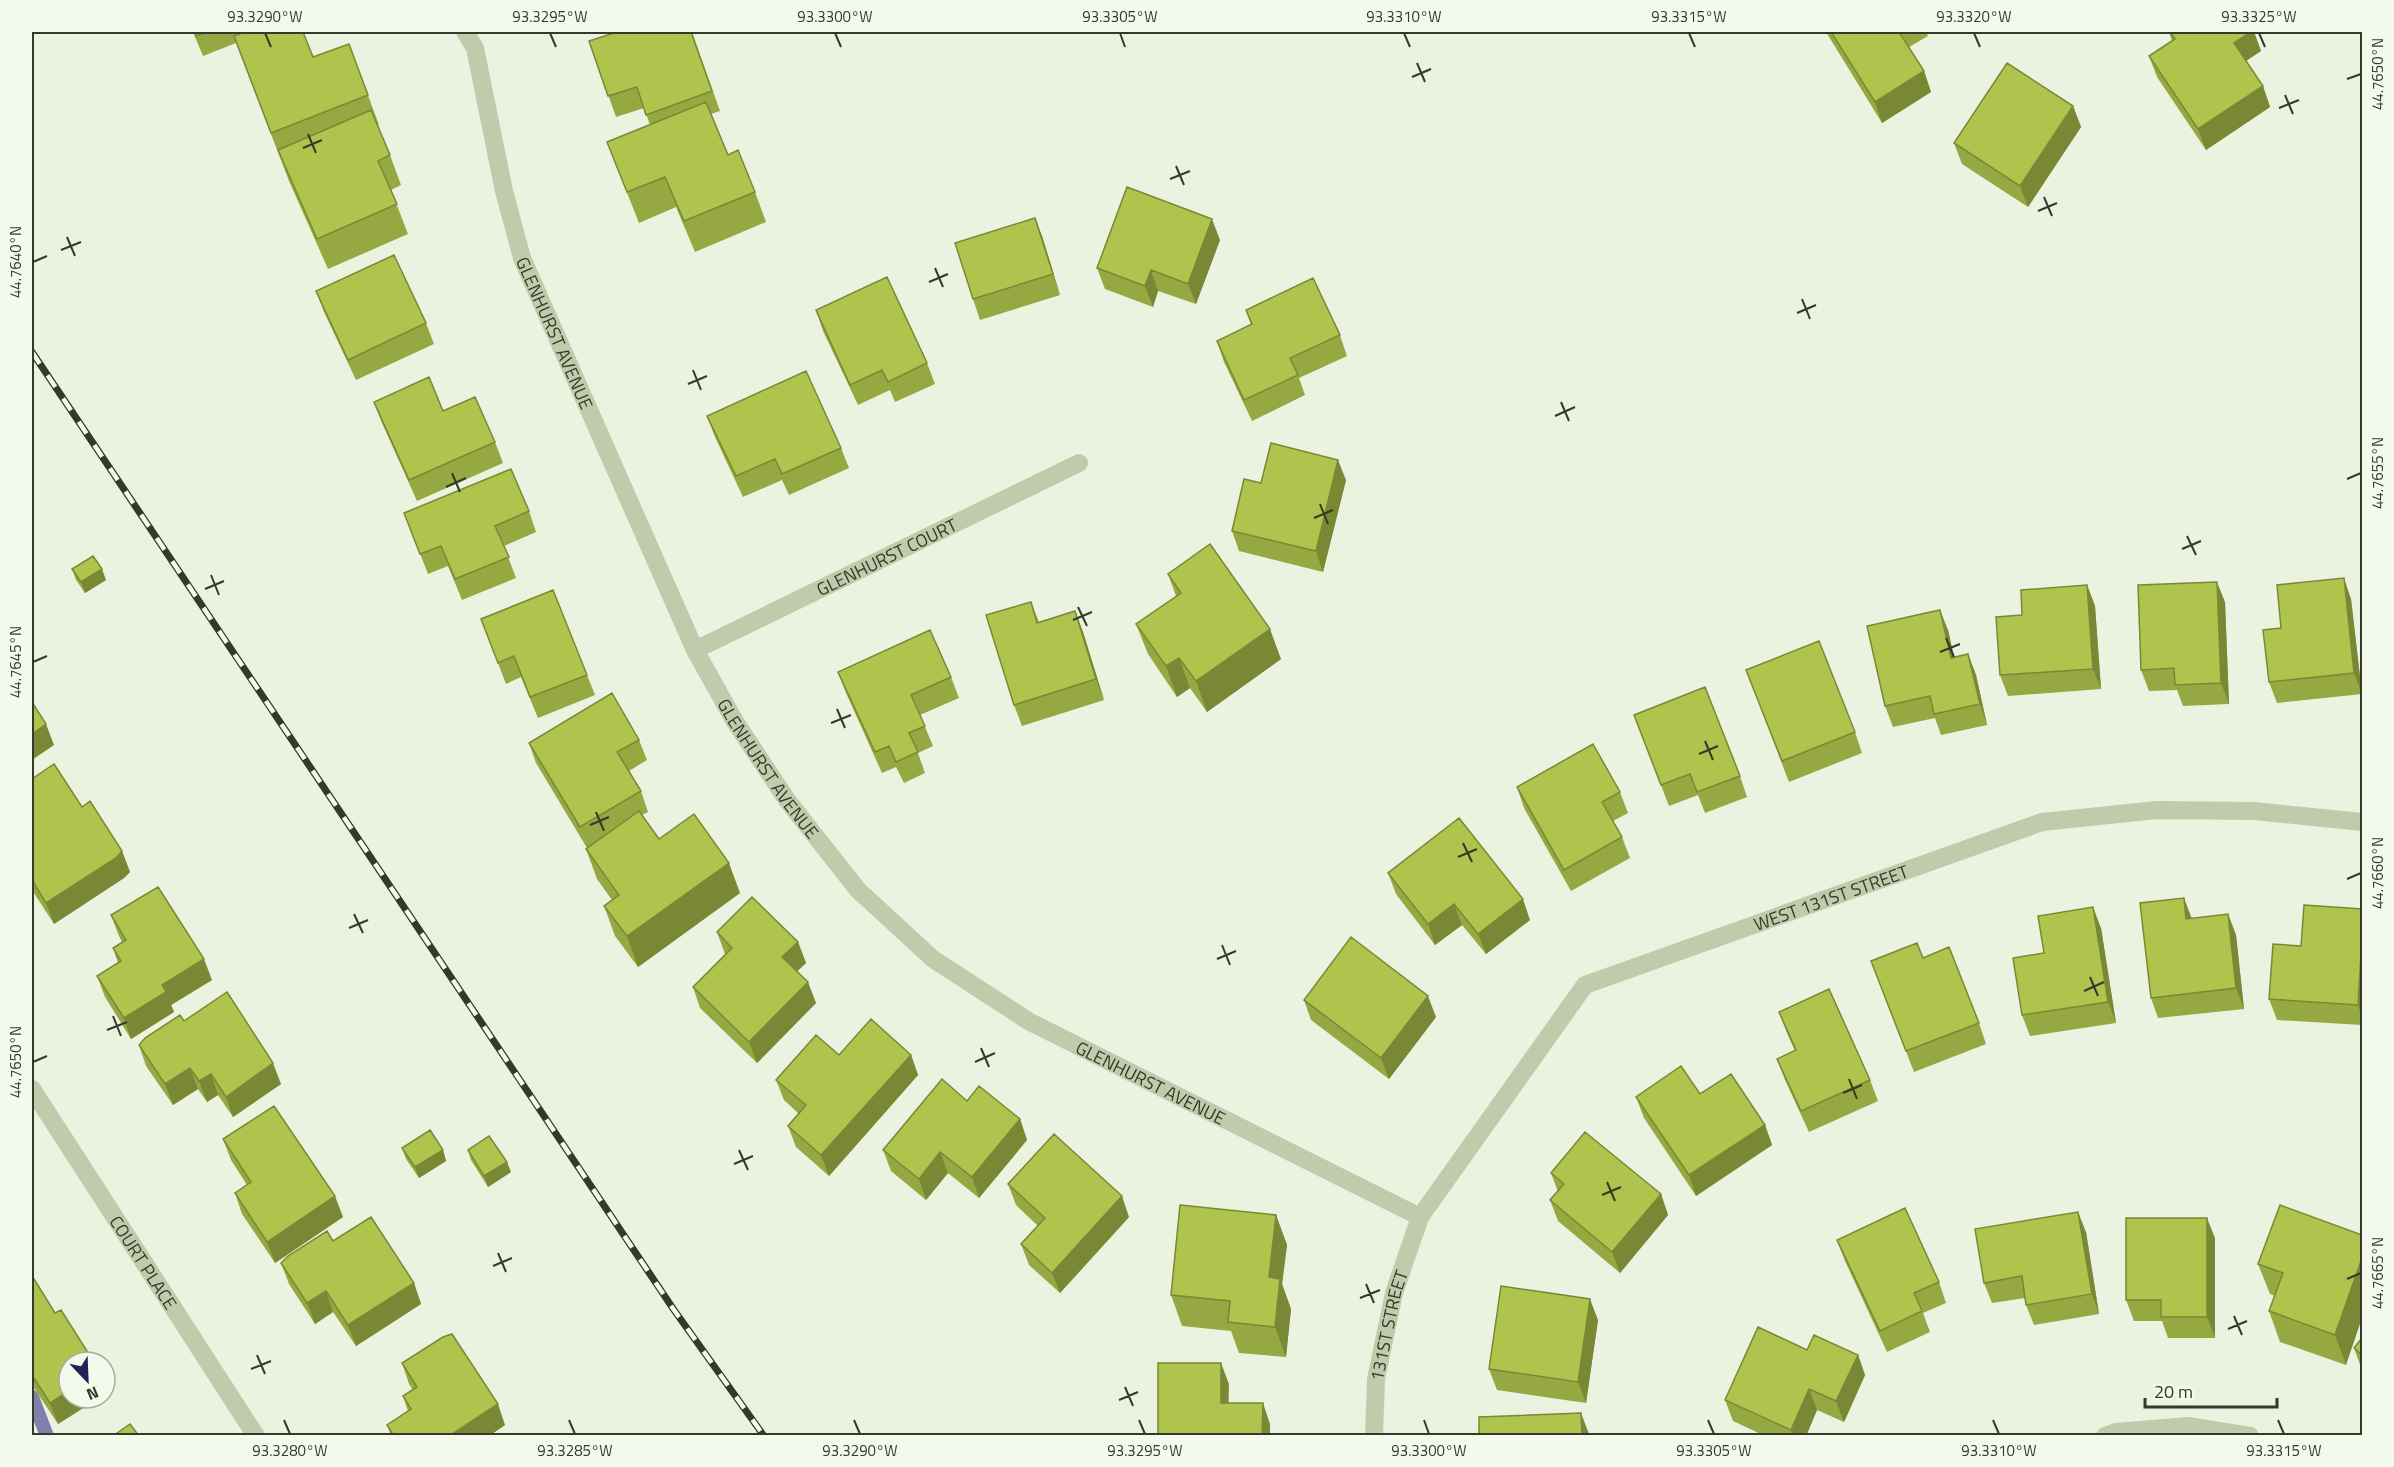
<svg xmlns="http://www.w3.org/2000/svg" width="2394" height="1467" font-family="'Titillium Web',sans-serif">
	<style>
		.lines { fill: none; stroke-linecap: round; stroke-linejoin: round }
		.stream { stroke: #7f80af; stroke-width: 14 }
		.minor { stroke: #bfcbab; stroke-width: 18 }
		.rail-casing { stroke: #35392a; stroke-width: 7 }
		.rail { stroke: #f3faec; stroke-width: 4.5; stroke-dasharray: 14; stroke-linecap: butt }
		.wall { fill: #96a842 }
		.shaded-wall { fill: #7a8836 }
		.building { fill: #afc34d; stroke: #7a8836; stroke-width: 1.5 }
		.ticks { fill: none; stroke: #35392a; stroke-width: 2 }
		.labels { text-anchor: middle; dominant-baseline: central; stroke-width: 4.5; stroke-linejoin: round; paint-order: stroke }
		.street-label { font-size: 18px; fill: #35392a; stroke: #f3faec }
		.neatline { fill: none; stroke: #35392a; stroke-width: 2 }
		.ticks-label { font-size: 15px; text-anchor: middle; fill: #35392a }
	</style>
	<rect width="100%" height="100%" fill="#eaf3df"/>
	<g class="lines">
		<!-- stream -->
		<path class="stream" d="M 32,1397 L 47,1436"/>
		<!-- minor -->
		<g class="minor">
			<path id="s1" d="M 465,32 L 475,48 L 504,191 L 522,258 L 695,650 L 734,720 L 787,800 L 858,890 L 933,959 L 1030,1022 L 1420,1217"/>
			<path id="s2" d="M 695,650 L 1079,463"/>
			<path id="s3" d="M 32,1089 L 256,1436"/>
			<path id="s4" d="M 1374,1436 L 1376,1379 L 1394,1293 L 1420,1217 L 1585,985 L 2042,822 L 2157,810 L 2254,811 L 2362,822"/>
			<path d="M 2105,1436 L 2116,1432 L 2188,1426 L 2250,1436"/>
		</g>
		<defs>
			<path id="rail" d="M 32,352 L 674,1310 L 764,1436"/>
		</defs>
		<!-- rail casing -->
		<use href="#rail" class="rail-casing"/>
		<!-- rail -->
		<use href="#rail" class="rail"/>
	</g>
	<!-- wall -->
	<path class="wall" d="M 193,32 L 303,32 L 313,57 L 349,44 L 379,125 L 378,125 L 390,155 L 401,185 L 391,190 L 408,234 L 328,269 L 289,181 L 236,43 L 203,56 Z
		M 692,32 L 720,111 L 711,114 L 728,155 L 755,192 L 766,222 L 695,252 L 676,207 L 639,223 L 607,142 L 650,125 L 644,108 L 616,117 L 589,41 Z
		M 1826,32 L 1926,32 L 1928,36 L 1909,47 L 1924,71 L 1931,92 L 1882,123 Z
		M 2169,32 L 2254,32 L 2261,51 L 2246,61 L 2263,86 L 2270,107 L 2206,150 L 2157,77 L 2149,56 L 2172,41 Z
		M 2073,106 L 2081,127 L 2028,207 L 1962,164 L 1954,143 Z
		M 1035,218 L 1043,239 L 1060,295 L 980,320 L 973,299 Z
		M 1220,240 L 1196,304 L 1158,291 L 1153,307 L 1105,289 L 1097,268 Z
		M 316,291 L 426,323 L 434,344 L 356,380 L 324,312 Z
		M 816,310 L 927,363 L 935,384 L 895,402 L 890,390 L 858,405 L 823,331 Z
		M 1246,310 L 1340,335 L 1347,356 L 1299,378 L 1305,395 L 1252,421 L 1224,362 L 1217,341 L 1251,325 Z
		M 374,402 L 495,442 L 503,463 L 417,501 L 382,423 Z
		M 707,416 L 841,448 L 849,468 L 789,495 L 782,480 L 743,497 L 715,437 Z
		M 1346,480 L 1323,572 L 1239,551 L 1232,531 L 1261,483 Z
		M 529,511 L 536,532 L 504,546 L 516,578 L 462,600 L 448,566 L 428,574 L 404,513 Z
		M 72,569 L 106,580 L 85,593 L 76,580 Z
		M 1168,574 L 1281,659 L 1207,712 L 1190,688 L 1177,697 L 1148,654 L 1136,624 L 1176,596 Z
		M 2087,585 L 2095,606 L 2101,689 L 2008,696 L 2000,675 L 2022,615 Z
		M 2351,599 L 2362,694 L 2277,703 L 2269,682 Z
		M 1031,602 L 1039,622 L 1075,611 L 1083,632 L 1104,700 L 1022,726 L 1014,705 Z
		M 2225,602 L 2229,704 L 2183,706 L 2177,690 L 2149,691 L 2141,670 Z
		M 481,619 L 587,675 L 595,695 L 538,718 L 521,677 L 506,684 Z
		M 1948,630 L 1954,657 L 1968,654 L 1976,675 L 1987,725 L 1941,735 L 1935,718 L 1893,727 L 1885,706 Z
		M 1746,670 L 1855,732 L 1862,753 L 1789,782 Z
		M 838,672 L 951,677 L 959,698 L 920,715 L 933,746 L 918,753 L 925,773 L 904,783 L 896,767 L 882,773 L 846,693 Z
		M 1634,715 L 1740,776 L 1747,797 L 1705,813 L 1698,795 L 1669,806 Z
		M 639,740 L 647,760 L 629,771 L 641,791 L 648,812 L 642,815 L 659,839 L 740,893 L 638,967 L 615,936 L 604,906 L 612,900 L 597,879 L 586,849 L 587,848 L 536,763 L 529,743 Z
		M 32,779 L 82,807 L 122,851 L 130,872 L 124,878 L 54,924 L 32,890 Z
		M 1517,787 L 1620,792 L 1628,813 L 1613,821 L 1622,837 L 1630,858 L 1571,891 L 1524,808 Z
		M 1388,873 L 1530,920 L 1486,954 L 1462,925 L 1435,945 L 1396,894 Z
		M 2362,909 L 2362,1025 L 2277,1020 L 2269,999 L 2301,946 Z
		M 2228,914 L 2236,935 L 2244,1009 L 2158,1018 L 2151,998 Z
		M 111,915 L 212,980 L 171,1005 L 174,1012 L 131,1039 L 105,997 L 97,976 L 118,963 L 113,948 L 122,942 L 119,936 Z
		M 2101,928 L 2116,1023 L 2030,1036 L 2022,1015 L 2044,953 Z
		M 717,932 L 798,942 L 806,963 L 797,971 L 816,1003 L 757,1063 L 700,1008 L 693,987 L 725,954 Z
		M 1879,982 L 1979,1023 L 1986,1044 L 1914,1072 Z
		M 1304,1000 L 1436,1017 L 1389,1079 L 1311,1020 Z
		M 1779,1012 L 1870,1080 L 1878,1101 L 1809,1132 L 1785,1080 L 1777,1059 L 1795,1051 L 1787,1033 Z
		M 184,1021 L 281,1084 L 233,1117 L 218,1095 L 207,1102 L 198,1089 L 173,1105 L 146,1066 L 139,1045 Z
		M 839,1055 L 911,1055 L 918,1075 L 829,1176 L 796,1147 L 788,1126 L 799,1114 L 784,1100 L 776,1080 Z
		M 1700,1094 L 1765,1125 L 1772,1145 L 1696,1196 L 1644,1118 L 1636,1097 Z
		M 967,1101 L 1020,1119 L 1027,1140 L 979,1198 L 948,1173 L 926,1200 L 891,1171 L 883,1150 Z
		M 223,1139 L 343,1217 L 275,1263 L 242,1214 L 235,1193 L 247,1185 L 231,1160 Z
		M 402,1148 L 443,1150 L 446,1161 L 419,1178 L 406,1159 Z
		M 468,1150 L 511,1172 L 488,1187 L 471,1160 Z
		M 1551,1173 L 1661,1194 L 1668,1215 L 1620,1273 L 1558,1221 L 1550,1200 L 1558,1192 Z
		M 1008,1184 L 1129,1217 L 1060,1293 L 1029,1265 L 1021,1244 L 1038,1226 L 1016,1205 Z
		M 1276,1215 L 1287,1245 L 1282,1284 L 1291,1309 L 1286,1357 L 1239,1353 L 1231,1331 L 1182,1326 L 1171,1295 Z
		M 2086,1232 L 2099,1314 L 2034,1325 L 2026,1305 L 2025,1298 L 1992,1303 L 1984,1283 Z
		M 2362,1235 L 2346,1365 L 2280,1342 L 2269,1311 L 2275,1296 L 2270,1294 L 2258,1264 Z
		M 2215,1238 L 2215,1338 L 2168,1338 L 2162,1321 L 2134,1321 L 2126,1300 Z
		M 1837,1240 L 1939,1282 L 1946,1303 L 1923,1313 L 1930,1332 L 1887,1352 L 1845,1261 Z
		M 333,1241 L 414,1283 L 421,1304 L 356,1346 L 333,1312 L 315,1324 L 289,1284 L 281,1263 Z
		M 32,1280 L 69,1398 L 99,1398 L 58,1424 L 32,1385 Z
		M 1598,1320 L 1586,1403 L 1497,1390 L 1489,1369 Z
		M 2362,1338 L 2362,1370 L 2354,1348 Z
		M 1807,1350 L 1858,1355 L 1865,1375 L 1844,1422 L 1817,1410 L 1806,1436 L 1765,1436 L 1733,1421 L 1725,1400 Z
		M 402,1363 L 505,1425 L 489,1436 L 391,1436 L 387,1425 L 408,1411 L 403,1396 L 413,1390 L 409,1384 Z"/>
	<!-- shaded-wall -->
	<path class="shaded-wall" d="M 2251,32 L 2254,32 L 2261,51 L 2241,64 L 2234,43 Z
		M 1924,71 L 1931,92 L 1882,123 L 1875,102 Z
		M 2263,86 L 2270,107 L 2206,150 L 2198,129 Z
		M 2073,106 L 2081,127 L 2028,207 L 2020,186 Z
		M 1035,218 L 1043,239 L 1060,295 L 1053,274 Z
		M 1212,219 L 1220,240 L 1196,304 L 1188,284 Z
		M 1151,270 L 1158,291 L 1153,307 L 1145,286 Z
		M 1338,460 L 1346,480 L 1323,572 L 1316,551 Z
		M 102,569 L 106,580 L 85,593 L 81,582 Z
		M 2344,578 L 2351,599 L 2362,694 L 2354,673 Z
		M 2217,582 L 2225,602 L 2229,704 L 2221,683 Z
		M 2087,585 L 2095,606 L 2101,689 L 2093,669 Z
		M 1940,610 L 1948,630 L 1959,679 L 1951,658 Z
		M 1075,611 L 1083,632 L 1104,700 L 1096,679 Z
		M 1270,629 L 1281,659 L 1207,712 L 1196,681 Z
		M 1968,654 L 1976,675 L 1987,725 L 1980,704 Z
		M 1179,658 L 1190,688 L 1177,697 L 1166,666 Z
		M 46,724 L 54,745 L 32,760 L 32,734 Z
		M 122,851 L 130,872 L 124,878 L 54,924 L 46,903 Z
		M 729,863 L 740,893 L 638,967 L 627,936 Z
		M 2184,898 L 2192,919 L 2186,919 Z
		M 1523,899 L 1530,920 L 1486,954 L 1478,934 Z
		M 1454,904 L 1462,925 L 1435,945 L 1428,924 Z
		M 2093,907 L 2101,928 L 2116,1023 L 2108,1002 Z
		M 2228,914 L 2236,935 L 2244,1009 L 2236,988 Z
		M 2362,937 L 2362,1017 L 2358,1005 Z
		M 798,942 L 806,963 L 790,978 L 782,957 Z
		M 204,959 L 212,980 L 171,1005 L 174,1012 L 131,1039 L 124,1018 L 162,985 Z
		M 808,982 L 816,1003 L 757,1063 L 749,1042 Z
		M 1428,996 L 1436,1017 L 1389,1079 L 1381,1058 Z
		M 911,1055 L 918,1075 L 829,1176 L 821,1155 Z
		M 273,1063 L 281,1084 L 233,1117 L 226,1097 Z
		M 190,1068 L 198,1089 L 173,1105 L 165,1084 Z
		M 211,1074 L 218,1095 L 207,1102 L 199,1081 Z
		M 1020,1119 L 1027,1140 L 979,1198 L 972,1177 Z
		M 1765,1125 L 1772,1145 L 1696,1196 L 1689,1175 Z
		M 443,1150 L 446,1161 L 419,1178 L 415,1167 Z
		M 940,1152 L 948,1173 L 926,1200 L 919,1179 Z
		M 507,1162 L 511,1172 L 488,1187 L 484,1176 Z
		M 1661,1194 L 1668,1215 L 1620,1273 L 1612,1252 Z
		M 335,1196 L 343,1217 L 275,1263 L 267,1242 Z
		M 1122,1196 L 1129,1217 L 1060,1293 L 1052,1273 Z
		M 2078,1212 L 2086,1232 L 2099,1314 L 2092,1294 Z
		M 1276,1215 L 1287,1245 L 1282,1284 L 1291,1309 L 1286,1357 L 1275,1327 L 1269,1277 Z
		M 2207,1218 L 2215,1238 L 2215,1338 L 2207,1317 Z
		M 2362,1258 L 2362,1318 L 2346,1365 L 2335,1335 Z
		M 414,1283 L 421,1304 L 356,1346 L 348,1325 Z
		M 326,1291 L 333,1312 L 315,1324 L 307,1303 Z
		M 1590,1299 L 1598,1320 L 1586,1403 L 1578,1382 Z
		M 1858,1355 L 1865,1375 L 1844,1422 L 1836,1401 Z
		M 1221,1363 L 1229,1384 L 1228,1423 L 1221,1403 Z
		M 105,1384 L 108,1392 L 105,1394 Z
		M 1809,1389 L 1817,1410 L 1806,1436 L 1793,1436 L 1791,1430 Z
		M 69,1391 L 69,1398 L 99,1398 L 58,1424 L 50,1403 Z
		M 1263,1403 L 1270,1424 L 1270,1436 L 1262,1436 Z
		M 498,1404 L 505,1425 L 489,1436 L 453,1436 L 452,1434 Z
		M 1581,1413 L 1589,1434 L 1589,1436 L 1582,1436 Z"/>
	<!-- building -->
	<path class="building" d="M 194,32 L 206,32 L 196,36 Z
		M 245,32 L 303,32 L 313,57 L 349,44 L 368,95 L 271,133 L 234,36 Z
		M 617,32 L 691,32 L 712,91 L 646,115 L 637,87 L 608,96 L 589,41 Z
		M 1831,32 L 1899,32 L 1924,71 L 1875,102 Z
		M 2170,32 L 2251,32 L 2234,43 L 2263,86 L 2198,129 L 2149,56 L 2175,39 Z
		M 2007,63 L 2073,106 L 2020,186 L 1954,143 Z
		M 706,102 L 728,155 L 738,150 L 755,192 L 684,221 L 665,177 L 627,192 L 607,142 Z
		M 371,110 L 390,155 L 378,161 L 397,204 L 317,239 L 278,150 Z
		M 1127,187 L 1212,219 L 1188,284 L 1151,270 L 1145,286 L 1097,268 Z
		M 1035,218 L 1053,274 L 973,299 L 955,243 Z
		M 394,255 L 426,323 L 348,360 L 316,291 Z
		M 887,277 L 927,363 L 888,382 L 882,370 L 850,385 L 816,310 Z
		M 1313,278 L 1340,335 L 1290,358 L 1298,375 L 1244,400 L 1217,341 L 1252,324 L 1246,310 Z
		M 806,371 L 841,448 L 782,474 L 775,459 L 736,476 L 707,416 Z
		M 429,377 L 443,411 L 475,397 L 495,442 L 409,480 L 374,402 Z
		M 1271,443 L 1338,460 L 1316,551 L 1232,531 L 1244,479 L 1261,483 Z
		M 511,469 L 529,511 L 495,526 L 509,557 L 455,579 L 441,546 L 420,554 L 404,513 Z
		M 1210,544 L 1270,629 L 1196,681 L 1179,658 L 1166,666 L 1136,624 L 1181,593 L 1168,574 Z
		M 93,556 L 102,569 L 81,582 L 72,569 Z
		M 2344,578 L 2354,673 L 2269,682 L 2263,630 L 2281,628 L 2277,585 Z
		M 2217,582 L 2221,683 L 2175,685 L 2174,668 L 2141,670 L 2138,585 Z
		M 2087,585 L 2093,669 L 2000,675 L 1996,617 L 2022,615 L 2021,590 Z
		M 553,590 L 587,675 L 530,697 L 514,656 L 498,663 L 481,619 Z
		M 1031,602 L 1037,623 L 1075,611 L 1096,679 L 1014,705 L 986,615 Z
		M 1940,610 L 1951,658 L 1968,654 L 1980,704 L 1934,714 L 1930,696 L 1885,706 L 1867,626 Z
		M 930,630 L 951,677 L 911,695 L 925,726 L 909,733 L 918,752 L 896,762 L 889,746 L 875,752 L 838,672 Z
		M 1819,641 L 1855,732 L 1782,761 L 1746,670 Z
		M 1705,687 L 1740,776 L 1697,792 L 1690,774 L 1661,785 L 1634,715 Z
		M 612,693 L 639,740 L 617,752 L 641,791 L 580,827 L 529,743 Z
		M 32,702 L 46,724 L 32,734 Z
		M 1593,744 L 1620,792 L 1602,802 L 1622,837 L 1564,870 L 1517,787 Z
		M 54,764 L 82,807 L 90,801 L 122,851 L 116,858 L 46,903 L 32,880 L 32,779 Z
		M 639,811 L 659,839 L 694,814 L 729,863 L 627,936 L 604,906 L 619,895 L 586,849 Z
		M 1459,818 L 1523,899 L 1478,934 L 1454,904 L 1428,924 L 1388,873 Z
		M 158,887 L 204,959 L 162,985 L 166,992 L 124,1018 L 97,976 L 121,961 L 113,948 L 126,940 L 111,915 Z
		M 752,897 L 798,942 L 782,957 L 808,982 L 749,1042 L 693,987 L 732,948 L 717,932 Z
		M 2184,898 L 2186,919 L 2228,914 L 2236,988 L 2151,998 L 2140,903 Z
		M 2304,905 L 2362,909 L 2362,937 L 2358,1005 L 2269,999 L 2273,944 L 2301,946 Z
		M 2093,907 L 2108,1002 L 2022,1015 L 2013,958 L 2044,953 L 2038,916 Z
		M 1351,937 L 1428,996 L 1381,1058 L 1304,1000 Z
		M 1917,943 L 1923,958 L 1949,947 L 1979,1023 L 1906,1051 L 1871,961 Z
		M 1829,989 L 1870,1080 L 1801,1111 L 1777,1059 L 1796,1050 L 1779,1012 Z
		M 227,992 L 273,1063 L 226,1097 L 211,1074 L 199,1081 L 190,1068 L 165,1084 L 139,1045 L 145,1038 L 180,1015 L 184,1021 Z
		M 871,1019 L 911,1055 L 821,1155 L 788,1126 L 806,1105 L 776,1080 L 816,1035 L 839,1055 Z
		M 1681,1066 L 1700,1094 L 1731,1074 L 1765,1125 L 1689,1175 L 1636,1097 Z
		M 942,1079 L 967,1101 L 979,1086 L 1020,1119 L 972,1177 L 940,1152 L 919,1179 L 883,1150 Z
		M 274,1106 L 335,1196 L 267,1242 L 235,1193 L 251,1182 L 223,1139 Z
		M 430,1130 L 443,1150 L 415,1167 L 402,1148 Z
		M 1585,1132 L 1661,1194 L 1612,1252 L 1550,1200 L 1564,1184 L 1551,1173 Z
		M 1054,1134 L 1122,1196 L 1052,1273 L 1021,1244 L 1045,1218 L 1008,1184 Z
		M 489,1136 L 507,1162 L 484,1176 L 468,1150 Z
		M 1180,1205 L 1276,1215 L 1269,1277 L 1280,1279 L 1275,1327 L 1228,1322 L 1230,1301 L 1171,1295 Z
		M 2280,1205 L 2362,1235 L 2362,1258 L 2335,1335 L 2269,1311 L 2283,1273 L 2258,1264 Z
		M 1905,1208 L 1939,1282 L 1914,1293 L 1922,1311 L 1880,1331 L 1837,1240 Z
		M 2078,1212 L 2092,1294 L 2026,1305 L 2022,1276 L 1984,1283 L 1975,1229 Z
		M 371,1217 L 414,1283 L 348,1325 L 326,1291 L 307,1303 L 281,1263 L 288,1256 L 327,1231 L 333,1241 Z
		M 2126,1218 L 2207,1218 L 2207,1317 L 2161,1317 L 2161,1300 L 2126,1300 Z
		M 34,1279 L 55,1313 L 61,1310 L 94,1362 L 69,1362 L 69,1391 L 50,1403 L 32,1375 L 32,1280 Z
		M 1501,1286 L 1590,1299 L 1578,1382 L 1489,1369 Z
		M 1758,1327 L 1807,1350 L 1814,1335 L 1858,1355 L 1836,1401 L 1809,1389 L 1791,1430 L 1725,1400 Z
		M 452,1334 L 498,1404 L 452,1434 L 453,1436 L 394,1436 L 387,1425 L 411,1409 L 403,1396 L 417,1387 L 402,1363 L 443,1337 Z
		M 2362,1338 L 2362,1355 L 2354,1348 Z
		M 1158,1363 L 1221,1363 L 1221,1403 L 1263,1403 L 1262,1436 L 1158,1436 Z
		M 1581,1413 L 1582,1436 L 1479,1436 L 1479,1417 Z
		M 130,1424 L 139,1436 L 113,1436 Z"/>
	<!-- ticks -->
	<path class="ticks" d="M 265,33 L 271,47M 550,33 L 556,47M 835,33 L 841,47M 1120,33 L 1125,47M 1404,33 L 1410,47M 1689,33 L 1695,47M 1974,33 L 1980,47M 2259,33 L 2265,47M 1417,63 L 1425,82M 1412,77 L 1431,69M 2347,79 L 2361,74M 2285,95 L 2293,114M 2279,108 L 2299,100M 308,134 L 316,153M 303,148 L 322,140M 1176,166 L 1184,185M 1170,179 L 1190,171M 2044,197 L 2052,216M 2038,211 L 2057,203M 67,237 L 75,256M 61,250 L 81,242M 33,262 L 47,256M 935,268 L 943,287M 929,282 L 948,274M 1802,299 L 1810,319M 1797,313 L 1816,305M 693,370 L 701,390M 688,384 L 707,376M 1561,402 L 1569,421M 1555,416 L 1575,407M 452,473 L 460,492M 2347,479 L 2361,473M 446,487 L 466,478M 1320,504 L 1328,524M 1314,518 L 1333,510M 2187,536 L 2196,555M 2182,549 L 2201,541M 211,575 L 219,595M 205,589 L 224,581M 1078,607 L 1087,626M 1073,620 L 1092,612M 1946,638 L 1954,657M 1940,652 L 1960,644M 33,662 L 47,656M 837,709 L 845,728M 831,723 L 851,715M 1705,741 L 1713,760M 1699,754 L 1718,746M 596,812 L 604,831M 590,825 L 609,817M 1463,843 L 1472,862M 1458,857 L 1477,849M 2347,879 L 2361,873M 354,914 L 363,933M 349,928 L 368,920M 1222,945 L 1230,965M 1217,959 L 1236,951M 2090,977 L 2098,996M 2084,991 L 2104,982M 113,1016 L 121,1036M 107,1030 L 127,1022M 981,1048 L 989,1067M 33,1062 L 47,1056M 975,1062 L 995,1053M 1849,1079 L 1857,1099M 1843,1093 L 1862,1085M 739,1150 L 748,1170M 734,1164 L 753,1156M 1607,1182 L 1615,1201M 1602,1195 L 1621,1187M 498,1253 L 506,1272M 493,1266 L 512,1258M 2347,1279 L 2361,1273M 1366,1284 L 1374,1303M 1360,1298 L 1380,1290M 2234,1316 L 2242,1335M 2228,1329 L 2247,1321M 257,1355 L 265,1374M 251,1369 L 271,1361M 1125,1387 L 1133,1406M 1119,1400 L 1138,1392M 284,1420 L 290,1434M 569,1420 L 575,1434M 854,1420 L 860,1434M 1139,1420 L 1145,1434M 1424,1420 L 1429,1434M 1708,1420 L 1714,1434M 1993,1420 L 1999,1434M 2278,1420 L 2284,1434"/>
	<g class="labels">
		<!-- street labels -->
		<g class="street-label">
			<text stroke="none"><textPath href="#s1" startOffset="316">GLENHURST AVENUE</textPath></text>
			<text stroke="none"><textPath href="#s2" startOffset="213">GLENHURST COURT</textPath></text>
			<text stroke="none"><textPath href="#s1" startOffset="802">GLENHURST AVENUE</textPath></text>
			<text stroke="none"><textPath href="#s4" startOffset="771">WEST 131ST STREET</textPath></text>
			<text stroke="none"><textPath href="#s1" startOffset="1306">GLENHURST AVENUE</textPath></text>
			<text stroke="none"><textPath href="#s3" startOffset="206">COURT PLACE</textPath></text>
			<text stroke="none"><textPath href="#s4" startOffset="112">131ST STREET</textPath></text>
		</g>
	</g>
	<!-- border -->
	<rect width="2394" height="1467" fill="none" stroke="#f3faec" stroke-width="66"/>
	<!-- north arrow -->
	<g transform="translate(87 1380) rotate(157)"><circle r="28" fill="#f3faec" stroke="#a7ad9e" stroke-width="1.5"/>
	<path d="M0-4.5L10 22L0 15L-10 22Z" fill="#20205a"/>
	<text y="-9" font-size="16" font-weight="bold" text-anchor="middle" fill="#35392a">N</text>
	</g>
	<!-- scale -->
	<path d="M2145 1398v9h132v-9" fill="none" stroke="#35392a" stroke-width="3"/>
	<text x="2154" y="1398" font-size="18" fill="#35392a" stroke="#f3faec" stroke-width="4.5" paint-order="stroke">20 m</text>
	<rect x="33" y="33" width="2328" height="1401" class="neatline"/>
	<g class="ticks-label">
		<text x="265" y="22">93.3290°W</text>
		<text x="550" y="22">93.3295°W</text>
		<text x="835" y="22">93.3300°W</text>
		<text x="1120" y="22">93.3305°W</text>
		<text x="1404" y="22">93.3310°W</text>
		<text x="1689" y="22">93.3315°W</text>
		<text x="1974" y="22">93.3320°W</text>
		<text x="2259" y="22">93.3325°W</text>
		<text transform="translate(2378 74) rotate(-90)" y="5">44.7650°N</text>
		<text transform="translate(16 262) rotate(-90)" y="5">44.7640°N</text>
		<text transform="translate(2378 473) rotate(-90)" y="5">44.7655°N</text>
		<text transform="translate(16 662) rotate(-90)" y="5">44.7645°N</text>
		<text transform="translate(2378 873) rotate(-90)" y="5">44.7660°N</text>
		<text transform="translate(16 1062) rotate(-90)" y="5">44.7650°N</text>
		<text transform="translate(2378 1273) rotate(-90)" y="5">44.7665°N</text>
		<text x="290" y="1456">93.3280°W</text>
		<text x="575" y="1456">93.3285°W</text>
		<text x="860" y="1456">93.3290°W</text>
		<text x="1145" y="1456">93.3295°W</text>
		<text x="1429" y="1456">93.3300°W</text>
		<text x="1714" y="1456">93.3305°W</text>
		<text x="1999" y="1456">93.3310°W</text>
		<text x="2284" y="1456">93.3315°W</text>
	</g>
</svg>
